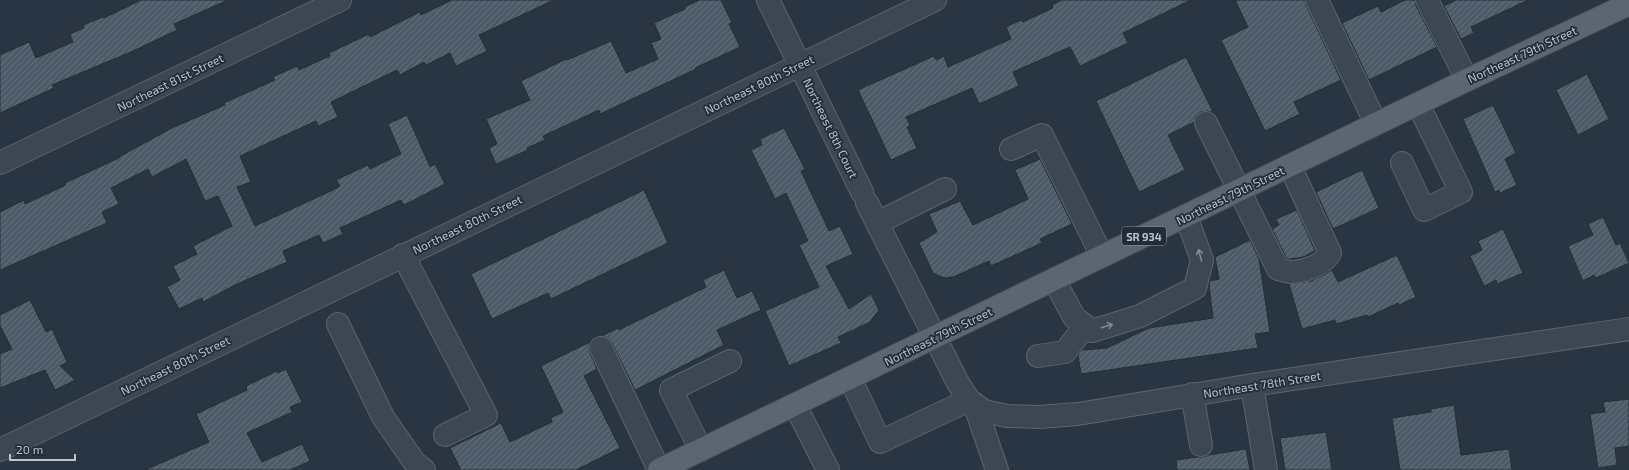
<svg xmlns="http://www.w3.org/2000/svg" width="1629" height="470" font-family="'Exo 2',sans-serif">
	<style>
		.building { fill: url(#building-hatch); stroke: #242e3a }
		.lines { fill: none; stroke-linecap: round; stroke-linejoin: round }
		.minor-casing { stroke: #5b6570; stroke-width: 24 }
		.major-casing { stroke: #47505c; stroke-width: 24 }
		.minor { stroke: #3d4752; stroke-width: 22 }
		.major { stroke: #5b6672; stroke-width: 22 }
		.oneway { stroke: #828b95 }
		.labels { text-anchor: middle; dominant-baseline: central; stroke-width: 3.5; stroke-linejoin: round; paint-order: stroke }
		.shield { fill: #222c38; stroke: #8c95a0; stroke-width: 1 }
		.shield-label { font-size: 11px; font-weight: bold; fill: #bac2cc }
		.street-label { font-size: 12px; fill: #bac2cc; stroke: #222c38 }
	</style>
	<defs>
		<pattern id="building-hatch" width="6" height="6" patternUnits="userSpaceOnUse"><rect width="6" height="6" fill="#4d5b68"/><path d="M-1 1l2-2M0 6l6-6M5 7l2-2" fill="none" stroke="#65717c"/></pattern>
	</defs>
	<rect width="100%" height="100%" fill="#293543"/>
	<!-- building -->
	<path class="building" d="M 141,0 L 228,0 L 174,24 L 177,30 L 133,51 L 52,85 L 54,88 L 0,113 L 0,55 L 29,42 L 36,58 L 73,42 L 70,34 L 84,28 L 83,25 L 103,17 L 104,18 Z
		M 452,0 L 554,0 L 479,35 L 487,51 L 456,66 L 450,53 L 426,65 L 424,62 L 400,75 L 397,70 L 331,102 L 338,117 L 318,126 L 316,121 L 240,156 L 251,182 L 237,187 L 255,226 L 333,190 L 340,186 L 336,180 L 368,165 L 370,169 L 401,154 L 388,124 L 407,115 L 430,167 L 435,164 L 445,184 L 404,205 L 401,200 L 340,228 L 343,234 L 323,243 L 319,235 L 283,251 L 287,262 L 235,285 L 203,302 L 202,298 L 179,309 L 167,287 L 180,280 L 173,266 L 197,254 L 193,246 L 232,226 L 218,196 L 205,201 L 186,159 L 152,177 L 148,169 L 111,188 L 119,204 L 102,212 L 107,223 L 0,270 L 0,212 L 24,200 L 25,204 L 66,185 L 65,183 L 119,158 L 119,157 L 172,128 L 225,105 L 224,103 L 275,80 L 273,77 L 297,66 L 299,70 L 330,56 L 329,53 L 369,34 L 370,37 L 420,12 L 421,15 Z
		M 699,0 L 721,0 L 732,23 L 729,24 L 740,47 L 695,68 L 696,69 L 600,114 L 599,110 L 543,136 L 545,140 L 527,148 L 528,150 L 496,164 L 489,148 L 497,144 L 486,119 L 530,100 L 521,81 L 566,59 L 567,60 L 611,41 L 626,73 L 658,59 L 651,43 L 661,39 L 654,23 L 685,9 L 685,7 Z
		M 1062,0 L 1191,0 L 1123,33 L 1128,43 L 1080,66 L 1070,47 L 1013,72 L 1019,86 L 979,104 L 972,88 L 906,117 L 910,125 L 907,127 L 917,148 L 891,160 L 858,90 L 934,56 L 936,60 L 944,56 L 948,67 L 1011,39 L 1006,27 L 1021,20 L 1023,22 L 1053,8 L 1052,5 Z
		M 1235,0 L 1305,0 L 1306,5 L 1341,80 L 1294,102 L 1300,114 L 1265,131 L 1221,40 L 1248,27 Z
		M 1405,0 L 1415,0 L 1416,6 L 1437,47 L 1369,80 L 1342,23 L 1378,6 L 1381,12 Z
		M 1456,0 L 1528,0 L 1471,27 L 1474,33 L 1461,39 L 1444,6 Z
		M 1186,57 L 1213,112 L 1206,111 L 1201,112 L 1196,116 L 1194,122 L 1168,135 L 1185,170 L 1139,192 L 1096,101 Z
		M 1587,74 L 1609,119 L 1578,135 L 1556,90 Z
		M 1493,105 L 1516,153 L 1505,159 L 1517,185 L 1500,193 L 1499,190 L 1495,192 L 1463,119 Z
		M 784,128 L 805,169 L 801,171 L 829,231 L 840,226 L 853,254 L 826,266 L 849,309 L 871,294 L 879,310 L 870,322 L 838,337 L 841,343 L 789,366 L 765,311 L 819,287 L 799,245 L 808,241 L 786,193 L 775,199 L 751,150 L 762,145 L 760,139 Z
		M 1040,159 L 1072,224 L 1040,239 L 1042,243 L 991,266 L 989,261 L 953,277 L 944,278 L 933,273 L 919,243 L 937,232 L 929,214 L 960,201 L 973,225 L 1028,199 L 1015,170 Z
		M 1362,170 L 1379,208 L 1333,229 L 1316,192 Z
		M 644,190 L 668,243 L 551,299 L 548,293 L 492,319 L 471,274 Z
		M 1297,210 L 1315,251 L 1303,257 L 1291,259 L 1287,259 L 1272,229 L 1279,225 L 1276,219 Z
		M 1603,217 L 1616,245 L 1620,243 L 1629,263 L 1596,278 L 1594,275 L 1583,281 L 1568,246 L 1593,235 L 1588,224 Z
		M 1503,229 L 1523,273 L 1497,284 L 1496,280 L 1484,286 L 1470,256 L 1482,250 L 1478,241 Z
		M 1250,240 L 1259,259 L 1270,332 L 1255,334 L 1258,348 L 1081,374 L 1078,355 L 1082,350 L 1107,348 L 1149,328 L 1213,318 L 1209,286 L 1210,281 L 1219,279 L 1215,257 Z
		M 1397,255 L 1416,297 L 1399,305 L 1398,303 L 1368,317 L 1367,315 L 1336,324 L 1335,320 L 1302,329 L 1289,284 L 1311,281 L 1324,275 L 1332,270 L 1338,282 Z
		M 724,270 L 737,298 L 752,291 L 761,310 L 717,330 L 724,345 L 635,390 L 612,343 L 608,338 L 602,336 L 618,328 L 619,330 L 706,287 L 703,280 Z
		M 30,300 L 46,332 L 52,329 L 67,362 L 60,366 L 75,380 L 55,390 L 45,370 L 0,388 L 0,354 L 12,349 L 0,326 L 0,315 Z
		M 590,342 L 589,347 L 590,353 L 597,369 L 584,376 L 620,448 L 576,470 L 461,470 L 450,448 L 501,423 L 510,442 L 552,422 L 551,418 L 563,412 L 541,366 Z
		M 286,369 L 302,402 L 290,407 L 292,412 L 247,433 L 262,462 L 302,444 L 310,461 L 290,470 L 145,470 L 209,442 L 196,414 L 247,390 L 246,386 L 277,371 L 278,373 Z
		M 1629,399 L 1629,446 L 1615,448 L 1617,465 L 1598,468 L 1590,414 L 1605,412 L 1603,402 Z
		M 1454,405 L 1461,455 L 1509,449 L 1512,470 L 1400,470 L 1392,418 L 1431,412 L 1431,409 Z
		M 1326,432 L 1332,470 L 1285,470 L 1280,438 Z
		M 1246,449 L 1250,470 L 1177,470 L 1176,460 L 1197,457 L 1203,457 L 1209,455 Z"/>
	<g class="lines">
		<defs>
			<path id="minor" d="M 768,0 L 862,192
				M 1317,0 L 1376,124
				M 1427,0 L 1467,80
				M 1206,123 L 1278,269 C 1282,270 1287,272 1291,272 C 1303,272 1324,265 1330,253 L 1290,166
				M 1011,149 L 1042,135 L 1102,256
				M 0,163 L 340,0
				M 1402,163 L 1424,210 L 1461,192 L 1418,104
				M 867,203 L 958,383 L 969,400 L 984,411 L 1007,416 L 1039,417 L 1078,414 L 1252,385 L 1629,329
				M 877,223 L 945,189
				M 403,255 L 486,415 L 445,435
				M 1054,280 L 1074,317 L 1092,331 L 1140,316 L 1195,288 L 1202,260 L 1186,216
				M 338,324 L 383,417 L 415,463 L 424,470
				M 601,348 L 659,470
				M 1038,356 L 1065,352 L 1085,326
				M 850,378 L 880,442 L 969,400
				M 1252,385 L 1266,470
				M 1192,394 L 1201,445
				M 795,405 L 828,470
				M 975,406 L 997,470
				M 0,450 L 935,0
				M 701,450 L 671,390 L 730,361"/>
			<path id="major" d="M 659,470 L 1467,80 L 1629,4"/>
		</defs>
		<!-- minor casing -->
		<use href="#minor" class="minor-casing"/>
		<!-- major casing -->
		<use href="#major" class="major-casing"/>
		<!-- minor -->
		<use href="#minor" class="minor"/>
		<!-- major -->
		<use href="#major" class="major"/>
	</g>
	<!-- one-way arrows -->
	<defs><path id="oneway-shaft" d="M-6 0H5M1.5-3L5.5 0L1.5 3" fill="none" stroke-width="1.6" stroke-linecap="round" stroke-linejoin="round"/></defs>
	<g class="oneway">
		<use href="#oneway-shaft" transform="translate(1200 255) rotate(-105)"/>
		<use href="#oneway-shaft" transform="translate(1107 326) rotate(-17)"/>
	</g>
	<g class="labels">
		<!-- shield labels -->
		<rect class="shield" x="1122" y="227" width="44" height="18" rx="3"/>
		<g class="shield-label">
			<text x="1144" y="236">SR 934</text>
		</g>
		<!-- street labels -->
		<g class="street-label">
			<text transform="translate(1522 54) rotate(-25)">Northeast 79th Street</text>
			<text transform="translate(170 82) rotate(-26)">Northeast 81st Street</text>
			<text transform="translate(759 84) rotate(-26)">Northeast 80th Street</text>
			<text transform="translate(831 128) rotate(64)">Northeast 8th Court</text>
			<text transform="translate(1230 195) rotate(-26)">Northeast 79th Street</text>
			<text transform="translate(467 224) rotate(-26)">Northeast 80th Street</text>
			<text transform="translate(938 336) rotate(-26)">Northeast 79th Street</text>
			<text transform="translate(175 365) rotate(-26)">Northeast 80th Street</text>
			<text transform="translate(1262 384) rotate(-9)">Northeast 78th Street</text>
		</g>
	</g>
	<!-- scale -->
	<path d="M10 454v6h65v-6" fill="none" stroke="#bac2cc" stroke-width="2"/>
	<text x="16" y="454" font-size="12" fill="#bac2cc" stroke="#222c38" stroke-width="3" paint-order="stroke">20 m</text>
</svg>
